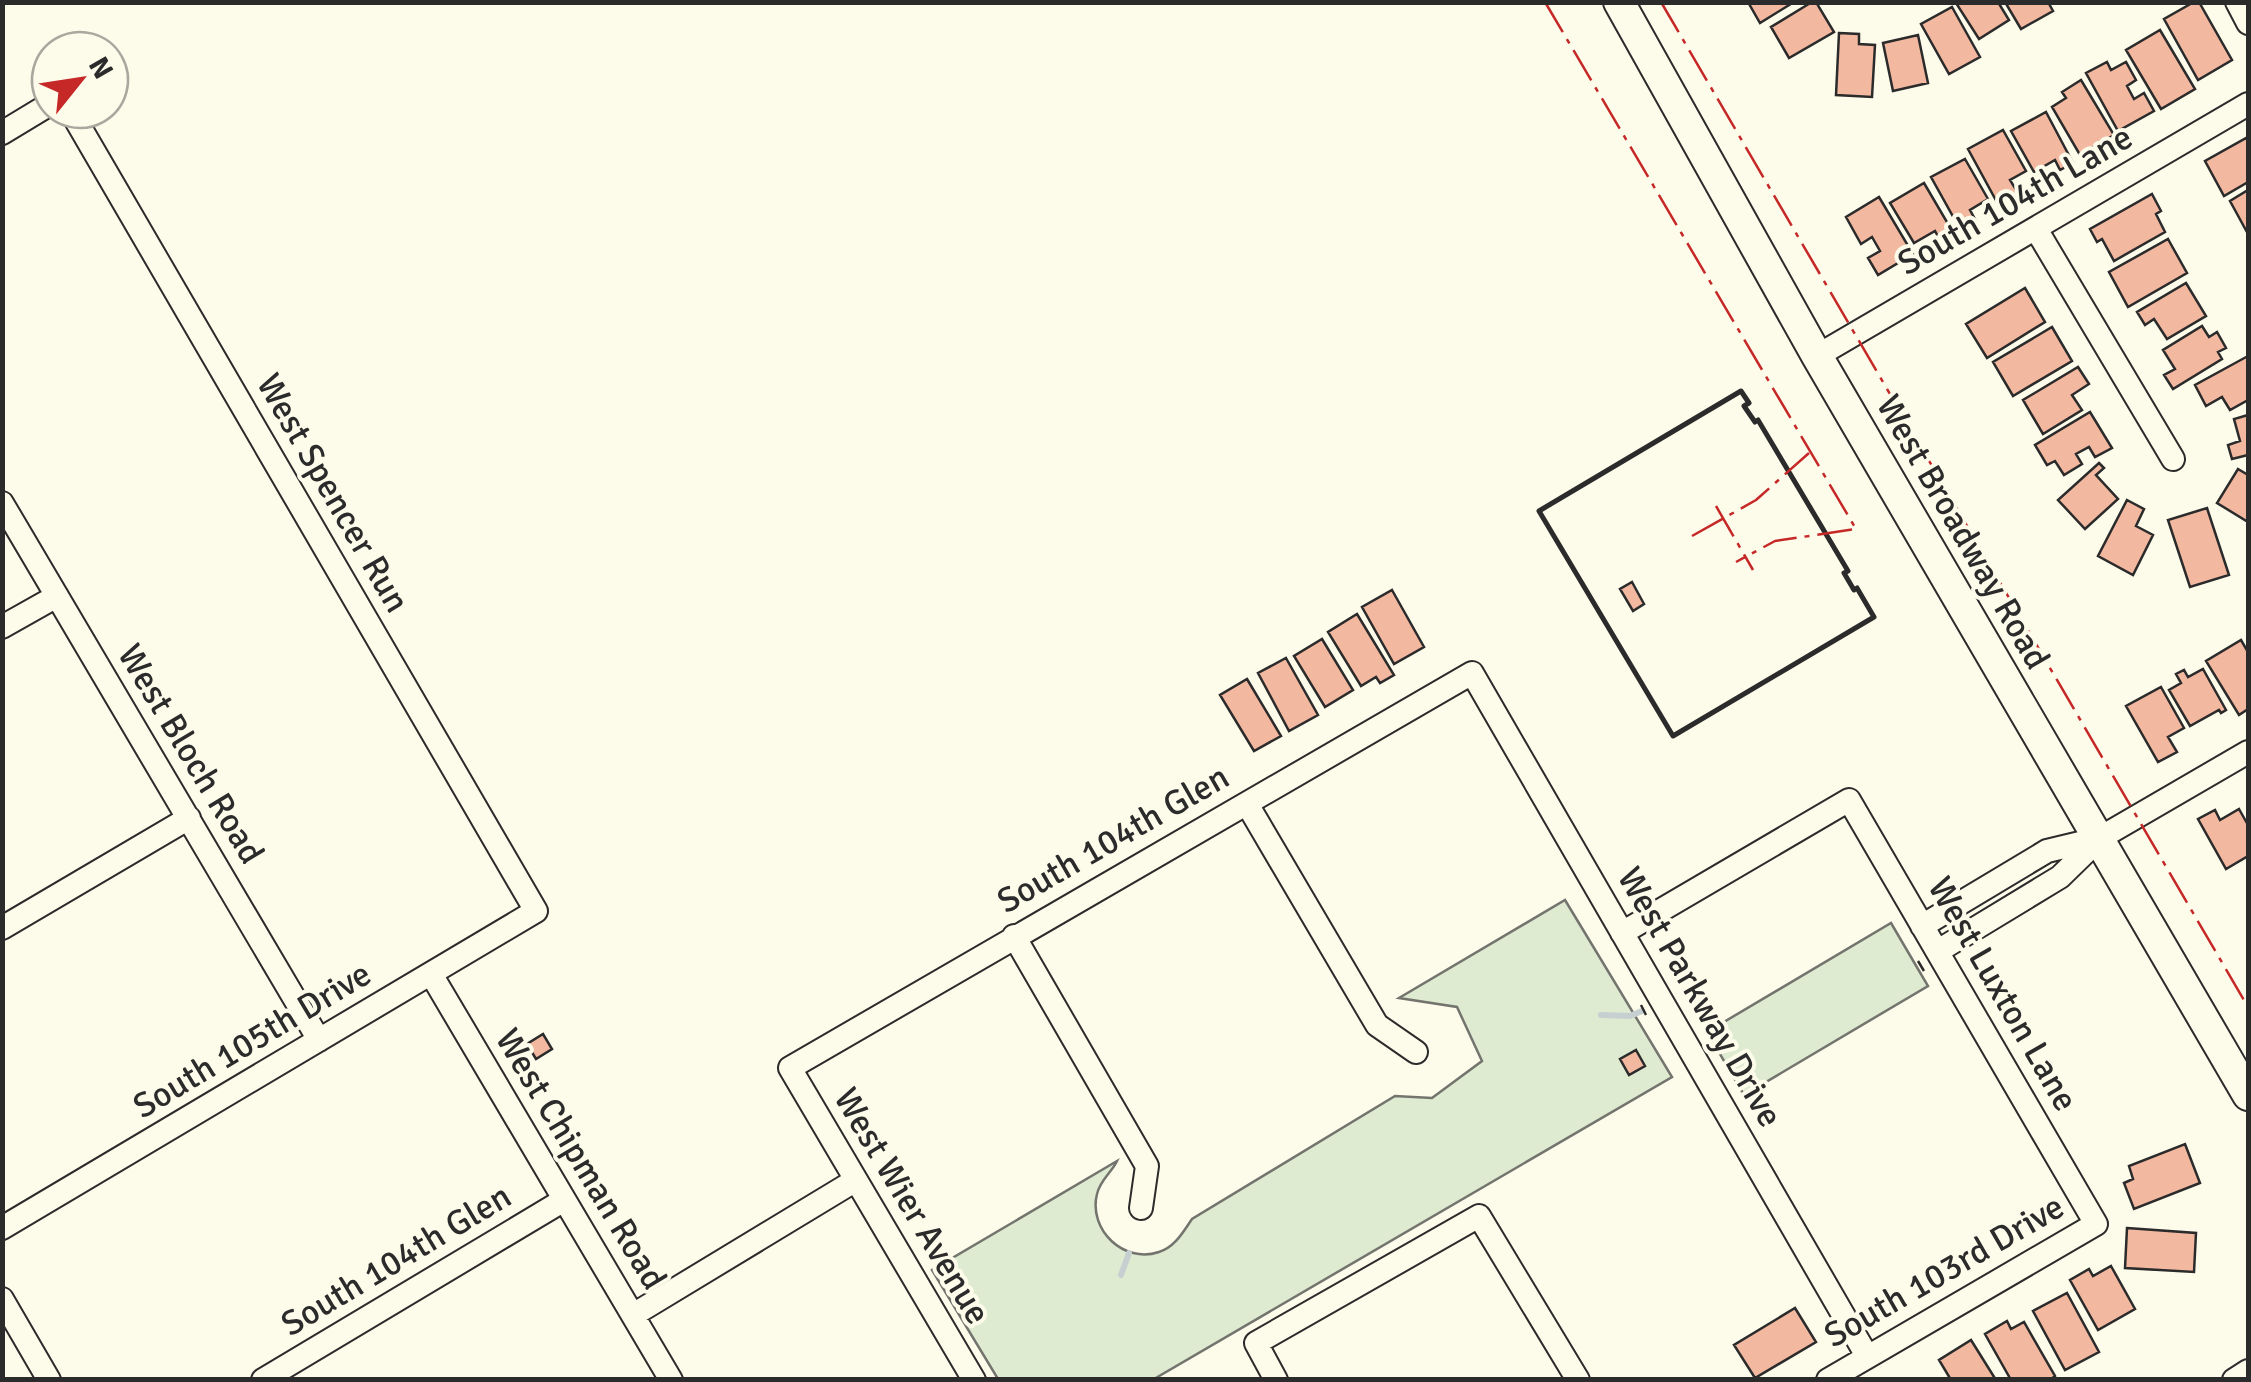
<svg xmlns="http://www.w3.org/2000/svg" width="2251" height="1382" font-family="Signika,sans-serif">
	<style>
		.green { fill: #deebd1; stroke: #74746e; stroke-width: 2.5 }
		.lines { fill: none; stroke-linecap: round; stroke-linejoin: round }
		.stream { stroke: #c7d0d0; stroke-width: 6 }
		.building { fill: #f2b8a0; stroke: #2b2b2b; stroke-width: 2.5 }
		.minor-casing { stroke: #2b2b2b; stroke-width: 26 }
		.major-casing { stroke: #2b2b2b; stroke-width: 34 }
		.minor { stroke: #fdfbea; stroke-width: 22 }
		.major { stroke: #fdfbea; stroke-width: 30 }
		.fence { stroke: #2b2b2b; stroke-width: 2.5; stroke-dasharray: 12 5; stroke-linecap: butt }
		.wall { stroke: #2b2b2b; stroke-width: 5 }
		.power { stroke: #c62828; stroke-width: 2.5; stroke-dasharray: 35 8 5 8; stroke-linecap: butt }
		.labels { text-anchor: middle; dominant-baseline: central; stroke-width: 8; stroke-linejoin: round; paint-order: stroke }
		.street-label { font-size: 35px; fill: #2b2b2b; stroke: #fdfbea }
	</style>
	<rect width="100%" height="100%" fill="#fdfbea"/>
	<!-- green -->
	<path class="green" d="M 1565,900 L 1672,1077 L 1154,1379 L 998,1379 L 932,1270 L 1117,1161 C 1112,1172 1100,1180 1097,1194 C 1088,1230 1124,1264 1159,1252 C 1175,1247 1183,1232 1192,1219 L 1395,1096 L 1432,1098 L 1482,1061 L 1457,1007 L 1399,998 Z
		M 1891,923 L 1928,986 L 1744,1095 L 1707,1032 Z"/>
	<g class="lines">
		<!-- stream -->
		<path class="stream" d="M 1601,1015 L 1630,1016 L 1642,1011
			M 1121,1275 L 1129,1253"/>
	</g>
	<!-- building -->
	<path class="building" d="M 1748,2 L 1794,2 L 1760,23 Z
		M 1812,2 L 1816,2 L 1834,32 L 1789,58 L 1771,27 Z
		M 1998,2 L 2009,20 L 1979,39 L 1956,3 Z
		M 2005,2 L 2048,2 L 2053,11 L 2021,29 Z
		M 2194,2 L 2199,2 L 2232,60 L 2198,80 L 2164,19 Z
		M 1952,7 L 1980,57 L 1949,74 L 1921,24 Z
		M 2160,30 L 2195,89 L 2161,109 L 2126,50 Z
		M 1839,33 L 1859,34 L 1859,44 L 1875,45 L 1872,97 L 1836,95 Z
		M 1918,35 L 1928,83 L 1893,91 L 1883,43 Z
		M 2107,62 L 2111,70 L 2126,62 L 2136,80 L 2127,86 L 2134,99 L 2144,93 L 2154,111 L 2118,131 L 2086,73 Z
		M 2081,80 L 2114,135 L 2080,155 L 2052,107 L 2066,98 L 2062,92 Z
		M 2046,112 L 2073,163 L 2060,170 L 2055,160 L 2034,172 L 2011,131 Z
		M 2003,130 L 2026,171 L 2010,180 L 2018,193 L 1998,204 L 1968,149 Z
		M 2248,137 L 2248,182 L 2224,196 L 2205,161 Z
		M 1965,159 L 1988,199 L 1970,210 L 1976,221 L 1960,229 L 1931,177 Z
		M 1924,183 L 1954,234 L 1941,242 L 1935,231 L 1914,243 L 1890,203 Z
		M 2248,190 L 2248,234 L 2230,201 Z
		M 2152,194 L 2161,211 L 2156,214 L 2165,232 L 2114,261 L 2102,239 L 2097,242 L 2090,229 Z
		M 1879,197 L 1913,254 L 1878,275 L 1868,258 L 1880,251 L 1872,237 L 1861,244 L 1846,217 Z
		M 2168,239 L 2187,273 L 2128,307 L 2109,272 Z
		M 2186,283 L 2206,316 L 2167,339 L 2154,319 L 2145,325 L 2137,312 Z
		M 2025,288 L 2045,322 L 1987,358 L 1966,324 Z
		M 2202,326 L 2209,337 L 2217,332 L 2226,348 L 2218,352 L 2222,359 L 2173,389 L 2164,375 L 2175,369 L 2163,350 Z
		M 2052,327 L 2072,361 L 2013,396 L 1993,362 Z
		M 2248,356 L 2248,400 L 2230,410 L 2222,397 L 2206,406 L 2195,385 Z
		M 2078,367 L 2089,384 L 2072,395 L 2082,410 L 2043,434 L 2023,400 Z
		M 2090,412 L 2112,448 L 2095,457 L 2089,447 L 2076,454 L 2082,464 L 2064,475 L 2055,461 L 2047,465 L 2035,445 Z
		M 2248,415 L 2248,455 L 2232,459 L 2228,445 L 2240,441 L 2234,419 Z
		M 2099,463 L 2104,468 L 2096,475 L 2118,499 L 2085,529 L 2058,500 Z
		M 2238,469 L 2248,475 L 2248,522 L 2217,503 Z
		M 2127,500 L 2144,509 L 2136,526 L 2153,535 L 2133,575 L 2098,556 Z
		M 2207,508 L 2229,575 L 2190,587 L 2168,520 Z
		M 1632,582 L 1644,604 L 1633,611 L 1620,589 Z
		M 1392,590 L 1424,647 L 1394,664 L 1362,607 Z
		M 1357,614 L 1394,675 L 1380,683 L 1376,677 L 1361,686 L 1328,632 Z
		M 1322,639 L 1353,690 L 1325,707 L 1294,656 Z
		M 2241,640 L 2248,652 L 2248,709 L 2239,715 L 2206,661 Z
		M 1286,658 L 1318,715 L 1289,731 L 1258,673 Z
		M 2203,669 L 2226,710 L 2221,713 L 2219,710 L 2190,726 L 2169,690 L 2181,683 L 2176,674 L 2184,670 L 2188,677 Z
		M 1247,679 L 1281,736 L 1254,751 L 1220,695 Z
		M 2161,687 L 2184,728 L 2168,737 L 2177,752 L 2158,762 L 2126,706 Z
		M 2239,809 L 2248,825 L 2248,856 L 2226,869 L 2198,819 L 2215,810 L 2220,820 Z
		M 543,1034 L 552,1049 L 536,1059 L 527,1044 Z
		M 1636,1050 L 1645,1066 L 1629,1075 L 1620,1059 Z
		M 2185,1144 L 2200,1183 L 2134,1209 L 2124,1183 L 2133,1179 L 2129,1166 Z
		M 2127,1228 L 2196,1233 L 2194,1272 L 2125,1268 Z
		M 2111,1266 L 2135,1309 L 2098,1330 L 2070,1280 L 2089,1269 L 2093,1276 Z
		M 2067,1293 L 2099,1352 L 2065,1370 L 2033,1311 Z
		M 1795,1308 L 1816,1342 L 1755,1378 L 1734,1345 Z
		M 2007,1321 L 2011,1329 L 2024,1322 L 2055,1376 L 2050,1380 L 2011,1380 L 1985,1334 Z
		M 1971,1340 L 1996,1380 L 1951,1380 L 1939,1360 Z"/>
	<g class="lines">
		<defs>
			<path id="minor" d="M 2237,2 L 2248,23
				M 2,133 L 50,104
				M 2036,229 L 2173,459
				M 1817,356 L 2248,104
				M 2,503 L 319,1040
				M 2,627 L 57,596
				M 1247,804 L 1377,1025 L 1416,1052
				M 1922,926 L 2047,851 L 2097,839
				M 2,928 L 189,818
				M 1622,933 L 1849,800 L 2096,1224 L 1828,1380
				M 1014,936 L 1147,1166 L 1141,1208
				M 1938,951 L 2060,877 L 2100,838 L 2248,752
				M 431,974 L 671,1380
				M 2,1228 L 536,911 L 70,110
				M 2,1299 L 49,1380
				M 633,1315 L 856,1180
				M 263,1380 L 564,1200
				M 974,1380 L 790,1068 L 1472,673 L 1867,1356
				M 1276,1380 L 1256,1343 L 1479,1216 L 1578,1380
				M 2234,1380 L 2248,1371"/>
			<path id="major" d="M 1619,2 L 1817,356 L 2248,1095"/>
		</defs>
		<!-- minor casing -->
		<use href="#minor" class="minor-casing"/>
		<!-- major casing -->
		<use href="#major" class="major-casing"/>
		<!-- minor -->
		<use href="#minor" class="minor"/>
		<!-- major -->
		<use href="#major" class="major"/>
		<!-- fence -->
		<path class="fence" d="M 1918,961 L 1924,971
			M 1641,1005 L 1646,1015"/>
		<!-- wall -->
		<path class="wall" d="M 1741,391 L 1749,403 L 1744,406 L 1755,422 L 1758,420 L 1848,571 L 1844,573 L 1854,590 L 1857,588 L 1874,617 L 1673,736 L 1539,511 Z"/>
		<!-- power -->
		<path class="power" d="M 1545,2 L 1856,529 L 1775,541 L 1736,562
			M 1661,2 L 2248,1007
			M 1716,506 L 1753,570
			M 1692,536 L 1756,500 L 1809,453"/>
	</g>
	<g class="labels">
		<!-- street labels -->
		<g class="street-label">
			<text transform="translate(2015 200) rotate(-30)">South 104th Lane</text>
			<text transform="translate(333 493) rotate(60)">West Spencer Run</text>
			<text transform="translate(1963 532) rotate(60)">West Broadway Road</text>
			<text transform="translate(191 754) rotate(59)">West Bloch Road</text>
			<text transform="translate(1113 839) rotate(-30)">South 104th Glen</text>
			<text transform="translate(2003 994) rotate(60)">West Luxton Lane</text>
			<text transform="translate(1700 997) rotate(60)">West Parkway Drive</text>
			<text transform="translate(252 1040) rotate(-31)">South 105th Drive</text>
			<text transform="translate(581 1159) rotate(59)">West Chipman Road</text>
			<text transform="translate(912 1206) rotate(59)">West Wier Avenue</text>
			<text transform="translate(396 1260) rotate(-31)">South 104th Glen</text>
			<text transform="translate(1944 1271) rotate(-30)">South 103rd Drive</text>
		</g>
	</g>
	<!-- border -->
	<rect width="2251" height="1382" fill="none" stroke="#2b2b2b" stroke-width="10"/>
	<!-- north arrow -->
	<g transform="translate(80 80) rotate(60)"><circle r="48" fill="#fdfbea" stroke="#a9a89e" stroke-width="2.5"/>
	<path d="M0-8L18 38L0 25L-18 38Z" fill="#c62828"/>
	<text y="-15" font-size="28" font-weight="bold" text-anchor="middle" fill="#2b2b2b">N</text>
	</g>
</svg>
